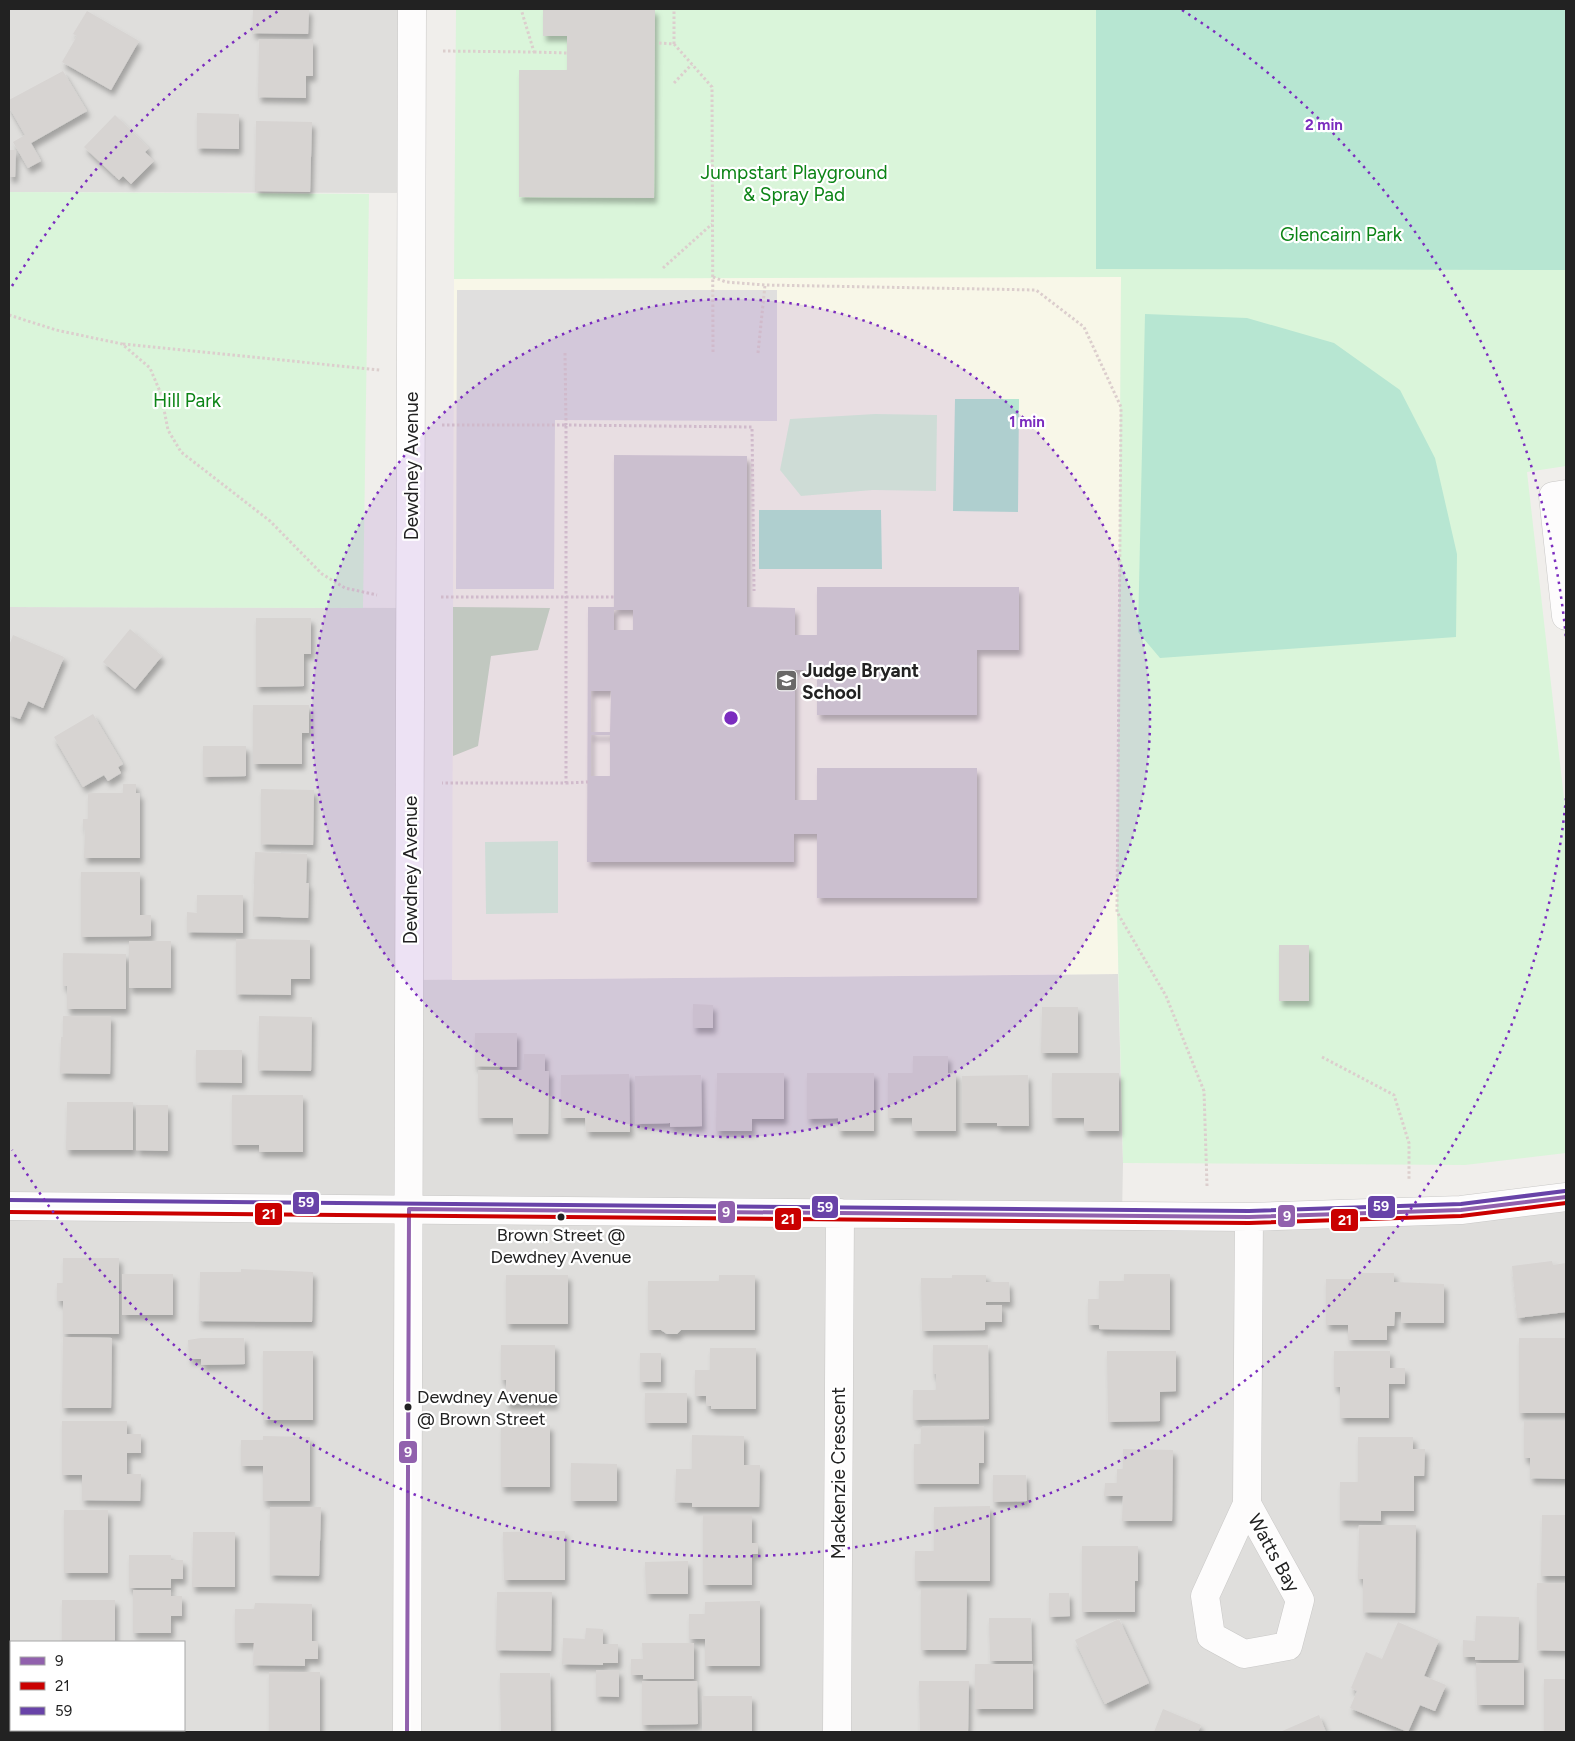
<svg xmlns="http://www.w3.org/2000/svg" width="1575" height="1741" font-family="Figtree,sans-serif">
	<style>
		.residential { fill: #dfdedc; fill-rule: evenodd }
		.education { fill: #f8f7e8 }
		.forest { fill: #cbdec1 }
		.park { fill: #daf5da }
		.pitch { fill: #b7e6d2 }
		.parking { fill: #e0dfde }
		.building { fill: #d7d4d2; fill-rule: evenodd; filter: url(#shadow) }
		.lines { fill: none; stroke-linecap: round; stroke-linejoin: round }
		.minor-casing { stroke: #c9c8c7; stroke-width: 29 }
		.tertiary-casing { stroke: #c9c8c7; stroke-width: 29 }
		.path { stroke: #dccecd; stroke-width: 3; stroke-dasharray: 2.5 2.5; stroke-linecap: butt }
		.minor { stroke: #fdfcfc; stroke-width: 28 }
		.tertiary { stroke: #fdfcfc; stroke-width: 28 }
		.bus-1-casing { stroke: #fff; stroke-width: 8 }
		.bus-2-casing { stroke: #fff; stroke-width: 8 }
		.bus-3-casing { stroke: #fff; stroke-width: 8 }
		.bus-1 { stroke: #9161ad; stroke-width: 4 }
		.bus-2 { stroke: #ca0000; stroke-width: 4 }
		.bus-3 { stroke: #6843a8; stroke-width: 4 }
		.ring { fill: none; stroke: #7b2cbf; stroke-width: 2.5; stroke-dasharray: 2.5 5 }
		.bus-dot { fill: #222; stroke: #fff; stroke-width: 2 }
		.labels { text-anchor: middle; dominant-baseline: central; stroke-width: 4.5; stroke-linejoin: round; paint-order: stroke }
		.bus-label { font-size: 18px; fill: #222; stroke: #fff }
		.park-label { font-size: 19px; fill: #0c8416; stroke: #fff }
		.street-label { font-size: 19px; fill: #222; stroke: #fff }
		.poi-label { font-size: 19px; font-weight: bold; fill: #222; stroke: #fff; text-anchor: start }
		.centre { fill: #7b2cbf; stroke: #fff; stroke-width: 2.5 }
		.ring-label { font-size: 15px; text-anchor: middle; font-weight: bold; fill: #7b2cbf; stroke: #fff; stroke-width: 4.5; stroke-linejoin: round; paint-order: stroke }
		.line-badge { stroke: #fff; stroke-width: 2 }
		.badge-label { font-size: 14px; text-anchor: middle; font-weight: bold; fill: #fff }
	</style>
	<defs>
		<filter id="shadow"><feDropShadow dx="3" dy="5.5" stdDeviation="2.5" flood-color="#0004"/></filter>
	</defs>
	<rect width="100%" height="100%" fill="#f0eeeb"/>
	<!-- residential -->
	<path class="residential" d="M 9,9 L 412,9 L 411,193 L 9,192 Z
		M 9,607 L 411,608 L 410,980 L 1118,974 L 1123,1163 L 1122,1216 L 1566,1197 L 1566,1732 L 9,1732 ZM 11,1642 L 184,1642 L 184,1730 L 11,1730 Z"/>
	<!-- education -->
	<path class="education" d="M 1121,276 L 1118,974 L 452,980 L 454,279 Z"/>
	<!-- forest -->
	<path class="forest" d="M 453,607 L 550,608 L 538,650 L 491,656 L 478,746 L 453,756 Z"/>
	<!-- park -->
	<path class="park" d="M 456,9 L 1566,9 L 1566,466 L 1527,472 L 1566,816 L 1566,1153 L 1465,1165 L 1123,1163 L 1117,912 L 1121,277 L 454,279 Z
		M 9,192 L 369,194 L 363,608 L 9,607 Z
		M 875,414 L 937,415 L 936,491 L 873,490 L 801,496 L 780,470 L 790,419 Z
		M 558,841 L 558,913 L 486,914 L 485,842 Z"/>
	<!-- pitch -->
	<path class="pitch" d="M 1096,9 L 1566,9 L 1566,270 L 1096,269 Z
		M 1145,314 L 1247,318 L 1334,343 L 1400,390 L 1435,458 L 1457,554 L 1456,637 L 1160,658 L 1138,632 Z
		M 955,399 L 1019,399 L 1018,512 L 953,511 Z
		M 759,510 L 881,510 L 882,569 L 759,569 Z"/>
	<!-- parking -->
	<path class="parking" d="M 457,290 L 777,290 L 777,421 L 555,420 L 554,589 L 456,589 Z"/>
	<!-- building -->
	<path class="building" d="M 253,9 L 309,9 L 308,34 L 252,33 Z
		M 543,9 L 655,9 L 654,198 L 519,197 L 519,70 L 567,70 L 567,36 L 543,36 Z
		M 87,11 L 139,41 L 111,90 L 62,62 L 77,36 L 73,34 Z
		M 259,39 L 313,40 L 313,76 L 306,76 L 306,98 L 258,97 Z
		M 63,71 L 87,111 L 31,143 L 41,161 L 28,168 L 13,142 L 25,135 L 9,107 L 9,100 Z
		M 197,113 L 239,114 L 239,149 L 197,148 Z
		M 115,115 L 149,148 L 145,152 L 154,161 L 131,184 L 123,176 L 119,180 L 84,147 Z
		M 256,121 L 312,122 L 310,192 L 255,191 Z
		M 9,150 L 16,150 L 15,177 L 9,177 Z
		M 614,455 L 747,456 L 747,607 L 795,608 L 795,635 L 817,635 L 817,587 L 1019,587 L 1019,650 L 977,650 L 977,715 L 817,715 L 817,670 L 795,670 L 795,800 L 817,800 L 817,768 L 977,768 L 977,898 L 817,898 L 817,834 L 794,834 L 794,862 L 587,862 L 588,607 L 614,607 ZM 614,610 L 633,610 L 633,630 L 614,630 ZM 591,691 L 611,691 L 610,732 L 591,732 ZM 591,735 L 610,735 L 610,776 L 591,776 Z
		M 256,618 L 311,618 L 311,654 L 304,654 L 304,686 L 256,687 Z
		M 130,629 L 162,656 L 135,689 L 103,662 Z
		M 13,635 L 64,657 L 43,708 L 28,701 L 20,719 L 9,715 L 9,646 Z
		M 253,705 L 309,705 L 309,733 L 302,733 L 302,764 L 253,764 Z
		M 93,714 L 123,764 L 118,767 L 121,773 L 108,781 L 104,775 L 83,787 L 54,737 Z
		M 203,746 L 246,746 L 246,776 L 203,777 Z
		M 123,784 L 136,784 L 136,793 L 140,793 L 140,858 L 84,858 L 85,828 L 83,828 L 83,819 L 88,819 L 88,793 L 123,793 Z
		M 261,789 L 314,790 L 313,845 L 261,844 Z
		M 255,852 L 307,854 L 306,883 L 309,883 L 308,918 L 253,916 Z
		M 81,872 L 140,872 L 140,915 L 151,915 L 151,936 L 81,937 Z
		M 197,895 L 243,895 L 243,933 L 187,932 L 187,912 L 197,913 Z
		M 236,939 L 310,940 L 310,979 L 291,979 L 291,995 L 236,994 Z
		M 129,941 L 171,941 L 171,988 L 129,988 Z
		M 1279,945 L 1309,945 L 1309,1001 L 1279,1001 Z
		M 63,953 L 126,954 L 126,1009 L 67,1009 L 67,986 L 63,986 Z
		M 693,1004 L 713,1005 L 713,1028 L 693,1028 Z
		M 1042,1007 L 1078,1007 L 1078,1053 L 1041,1053 Z
		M 63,1016 L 111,1016 L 110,1074 L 60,1073 L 61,1037 L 63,1037 Z
		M 259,1016 L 312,1017 L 311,1071 L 258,1070 Z
		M 475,1033 L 517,1033 L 517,1067 L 475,1066 Z
		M 196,1050 L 242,1050 L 242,1083 L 196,1082 Z
		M 524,1054 L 545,1054 L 545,1071 L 549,1071 L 548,1134 L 513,1134 L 513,1118 L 478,1118 L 478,1070 L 524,1070 Z
		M 913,1056 L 948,1056 L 948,1073 L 956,1073 L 956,1131 L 912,1131 L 912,1118 L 888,1118 L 888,1073 L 913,1073 Z
		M 717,1073 L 784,1073 L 784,1119 L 752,1119 L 752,1131 L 716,1131 Z
		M 807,1073 L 874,1073 L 874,1131 L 838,1131 L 838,1118 L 807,1119 Z
		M 1052,1073 L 1119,1073 L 1119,1131 L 1084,1131 L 1084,1118 L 1052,1118 Z
		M 629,1074 L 630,1132 L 586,1132 L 585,1118 L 561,1118 L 561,1075 Z
		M 701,1075 L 702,1126 L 670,1127 L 670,1123 L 635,1124 L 635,1076 Z
		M 1028,1075 L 1029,1126 L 997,1126 L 997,1123 L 962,1123 L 962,1076 Z
		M 232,1095 L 303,1095 L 303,1152 L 259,1152 L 259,1145 L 232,1145 Z
		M 67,1102 L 133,1102 L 133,1150 L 66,1150 Z
		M 136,1105 L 168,1105 L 168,1151 L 136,1150 Z
		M 63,1258 L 119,1258 L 119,1334 L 63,1334 L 63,1301 L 57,1301 L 57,1283 L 63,1283 Z
		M 1552,1261 L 1553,1265 L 1566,1263 L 1566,1312 L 1517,1318 L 1512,1266 Z
		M 241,1269 L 313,1272 L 312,1322 L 199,1321 L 200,1272 L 241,1272 Z
		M 1359,1273 L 1394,1273 L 1394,1282 L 1444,1284 L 1444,1323 L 1401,1323 L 1401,1312 L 1395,1312 L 1394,1326 L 1387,1326 L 1387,1340 L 1348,1340 L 1348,1325 L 1326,1325 L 1326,1279 L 1359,1279 Z
		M 122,1274 L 173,1274 L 173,1315 L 122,1315 Z
		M 1124,1274 L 1170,1274 L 1170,1330 L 1099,1329 L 1099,1325 L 1088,1325 L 1088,1299 L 1099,1299 L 1099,1281 L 1124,1281 Z
		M 506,1275 L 568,1275 L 568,1324 L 506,1324 Z
		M 719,1275 L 755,1275 L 755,1330 L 681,1330 L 677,1334 L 667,1334 L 661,1330 L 648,1330 L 648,1281 L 719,1281 Z
		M 952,1275 L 986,1275 L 986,1282 L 1009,1282 L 1010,1302 L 986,1302 L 986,1305 L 1002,1305 L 1002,1322 L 985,1322 L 985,1330 L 922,1331 L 921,1278 L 952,1278 Z
		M 63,1337 L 112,1338 L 111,1408 L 62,1408 Z
		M 201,1338 L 244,1338 L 245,1364 L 201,1365 L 201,1359 L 189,1359 L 188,1340 Z
		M 1519,1338 L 1566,1338 L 1566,1413 L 1519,1413 Z
		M 501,1345 L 555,1345 L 555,1404 L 506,1404 L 506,1380 L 501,1380 Z
		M 933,1345 L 988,1345 L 989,1419 L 913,1420 L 913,1390 L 936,1390 L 936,1374 L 933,1374 Z
		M 710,1348 L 756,1348 L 756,1409 L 711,1409 L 711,1406 L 706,1406 L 706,1396 L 695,1396 L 695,1370 L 710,1370 Z
		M 263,1351 L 313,1351 L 313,1420 L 263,1420 Z
		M 1107,1351 L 1176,1351 L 1176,1391 L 1160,1392 L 1160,1421 L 1108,1422 Z
		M 1334,1351 L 1390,1351 L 1390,1368 L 1405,1368 L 1405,1384 L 1389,1384 L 1389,1418 L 1340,1418 L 1340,1387 L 1334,1387 Z
		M 640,1353 L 661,1353 L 661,1382 L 640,1382 Z
		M 645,1393 L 687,1393 L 687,1423 L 645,1423 Z
		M 62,1421 L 127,1421 L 127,1434 L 141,1434 L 141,1453 L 127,1453 L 127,1474 L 141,1474 L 140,1501 L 82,1500 L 82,1475 L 62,1475 Z
		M 1524,1421 L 1566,1421 L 1566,1479 L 1530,1478 L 1530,1458 L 1524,1458 Z
		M 550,1425 L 550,1487 L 501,1487 L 501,1426 Z
		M 984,1426 L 984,1463 L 979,1463 L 979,1484 L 914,1484 L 914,1444 L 921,1444 L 921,1427 Z
		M 692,1435 L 744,1436 L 744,1465 L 760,1465 L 759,1507 L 692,1507 L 692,1503 L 675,1502 L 676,1469 L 692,1469 Z
		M 263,1436 L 310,1437 L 310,1501 L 263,1501 L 263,1466 L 241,1466 L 241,1440 L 263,1440 Z
		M 1358,1437 L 1413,1437 L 1413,1449 L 1425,1449 L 1424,1476 L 1414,1476 L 1414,1511 L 1381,1511 L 1381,1521 L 1340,1520 L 1340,1482 L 1358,1482 Z
		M 1123,1449 L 1173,1450 L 1172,1521 L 1122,1521 L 1123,1496 L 1104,1496 L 1105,1483 L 1117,1483 L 1117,1469 L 1123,1469 Z
		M 571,1463 L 617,1464 L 617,1501 L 571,1501 Z
		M 993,1475 L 1026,1475 L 1027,1501 L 993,1502 Z
		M 990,1506 L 990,1581 L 915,1581 L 915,1551 L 934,1551 L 934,1507 Z
		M 270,1507 L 321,1507 L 319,1576 L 270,1575 Z
		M 64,1510 L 108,1510 L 108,1573 L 64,1573 Z
		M 703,1515 L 752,1515 L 752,1543 L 758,1543 L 758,1554 L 752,1554 L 752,1585 L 703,1585 Z
		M 1542,1515 L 1566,1515 L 1566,1576 L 1541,1576 Z
		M 1359,1525 L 1416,1525 L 1415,1613 L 1363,1612 L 1363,1579 L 1358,1579 Z
		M 565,1531 L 565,1580 L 504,1580 L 503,1532 Z
		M 193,1532 L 235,1532 L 235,1587 L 192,1587 Z
		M 1082,1546 L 1138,1546 L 1138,1581 L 1135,1581 L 1135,1612 L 1082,1612 Z
		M 129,1555 L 171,1555 L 171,1560 L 183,1560 L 183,1579 L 171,1579 L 171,1588 L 129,1588 Z
		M 688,1561 L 688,1594 L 646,1594 L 645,1562 Z
		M 1537,1583 L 1566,1583 L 1566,1651 L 1537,1650 Z
		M 921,1589 L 967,1589 L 966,1650 L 921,1650 Z
		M 133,1590 L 171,1590 L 171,1596 L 182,1596 L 182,1616 L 171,1616 L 171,1633 L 133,1633 Z
		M 497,1592 L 552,1592 L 551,1651 L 496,1650 Z
		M 1049,1593 L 1069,1593 L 1070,1616 L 1049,1617 Z
		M 62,1600 L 115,1600 L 115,1642 L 62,1642 Z
		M 760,1601 L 760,1666 L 705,1666 L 705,1639 L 689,1639 L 689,1614 L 705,1614 L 705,1602 Z
		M 255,1603 L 312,1604 L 312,1641 L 318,1641 L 318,1659 L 305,1659 L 305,1666 L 253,1665 L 254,1643 L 235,1643 L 235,1609 L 254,1609 Z
		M 1476,1616 L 1519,1617 L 1518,1660 L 1475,1660 L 1475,1657 L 1463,1657 L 1463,1640 L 1475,1641 Z
		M 989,1618 L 1031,1618 L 1032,1661 L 990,1661 Z
		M 1119,1619 L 1149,1683 L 1105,1704 L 1075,1640 Z
		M 1398,1622 L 1439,1640 L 1424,1676 L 1446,1685 L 1435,1711 L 1420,1705 L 1408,1732 L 1350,1708 L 1357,1691 L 1351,1688 L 1366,1652 L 1382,1659 Z
		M 586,1628 L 603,1629 L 603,1644 L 618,1644 L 618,1663 L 603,1663 L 603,1665 L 562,1664 L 563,1638 L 585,1639 Z
		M 642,1643 L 694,1643 L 694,1679 L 643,1679 L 643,1675 L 631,1675 L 631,1659 L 643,1659 Z
		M 1476,1663 L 1524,1663 L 1524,1705 L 1477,1705 Z
		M 975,1664 L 1033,1664 L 1033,1709 L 975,1709 Z
		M 596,1670 L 619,1670 L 619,1697 L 596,1696 Z
		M 269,1672 L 320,1672 L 320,1732 L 269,1732 Z
		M 500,1673 L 550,1673 L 551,1732 L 501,1732 Z
		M 1544,1679 L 1566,1679 L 1566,1732 L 1544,1732 Z
		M 642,1681 L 697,1681 L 698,1724 L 642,1725 Z
		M 919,1681 L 969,1681 L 968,1732 L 920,1732 Z
		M 702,1696 L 752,1696 L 752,1731 L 702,1732 Z
		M 1163,1709 L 1201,1725 L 1198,1732 L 1154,1732 Z
		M 1319,1715 L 1326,1732 L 1280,1732 Z
		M 61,1730 L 114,1730 L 114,1732 L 61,1732 Z"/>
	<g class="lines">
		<defs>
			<path id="minor" d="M 1566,494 L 1553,496 L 1566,616
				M 9,1206 L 1249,1217 L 1461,1210 L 1566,1197
				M 1247,1504 L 1300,1600 L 1288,1646 L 1244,1654 L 1211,1636 L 1205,1596 L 1247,1504 L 1249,1217
				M 837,1732 L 840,1213"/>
			<path id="tertiary" d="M 407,1732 L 412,9"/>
		</defs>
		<!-- minor casing -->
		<use href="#minor" class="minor-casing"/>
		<!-- tertiary casing -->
		<use href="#tertiary" class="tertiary-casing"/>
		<!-- path -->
		<path class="path" d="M 659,43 L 674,44 L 674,9
			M 674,44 L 712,87 L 713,353
			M 443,51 L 534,52 L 521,9
			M 534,52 L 567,53
			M 674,83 L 692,64
			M 663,268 L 712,224
			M 713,277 L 726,282 L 765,285 L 1036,290 L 1084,327 L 1121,407 L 1117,912 L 1166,996 L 1204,1091 L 1207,1186
			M 9,315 L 56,330 L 122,344 L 150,368 L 161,394 L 168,430 L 181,452 L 270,521 L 322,574 L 345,588 L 377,595
			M 123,344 L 380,370
			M 565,353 L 566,425 L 752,427 L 754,591
			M 758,353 L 765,285
			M 442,425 L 566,425 L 566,783 L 442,783
			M 441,597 L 614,597
			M 566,783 L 588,782
			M 1322,1057 L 1394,1095 L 1409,1143 L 1409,1180"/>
		<!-- minor -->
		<use href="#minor" class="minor"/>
		<!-- tertiary -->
		<use href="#tertiary" class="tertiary"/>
		<defs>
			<path id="bus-1" d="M 407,1732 L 409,1209 L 1249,1217 L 1461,1210 L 1566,1197"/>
			<path id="bus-2" d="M 9,1212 L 1249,1223 L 1461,1216 L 1566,1203"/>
			<path id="bus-3" d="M 9,1200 L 1249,1211 L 1461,1204 L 1565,1191"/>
		</defs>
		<!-- bus-1 casing -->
		<use href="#bus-1" class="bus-1-casing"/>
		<!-- bus-2 casing -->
		<use href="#bus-2" class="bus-2-casing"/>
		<!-- bus-3 casing -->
		<use href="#bus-3" class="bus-3-casing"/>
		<!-- bus-1 -->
		<use href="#bus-1" class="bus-1"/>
		<!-- bus-2 -->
		<use href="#bus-2" class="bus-2"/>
		<!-- bus-3 -->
		<use href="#bus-3" class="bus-3"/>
	</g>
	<!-- distance rings -->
	<circle cx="731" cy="718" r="419" fill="#7b2cbf" fill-opacity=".12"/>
	<g class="ring">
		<circle cx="731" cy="718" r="419"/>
		<path d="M1566 798A839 839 0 0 1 12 1150M12 286A839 839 0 0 1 280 10M1182 10A839 839 0 0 1 1566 638"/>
	</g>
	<!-- icons -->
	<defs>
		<symbol id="school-square" viewBox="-11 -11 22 22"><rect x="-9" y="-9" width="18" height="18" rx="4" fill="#6a6968" stroke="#fff"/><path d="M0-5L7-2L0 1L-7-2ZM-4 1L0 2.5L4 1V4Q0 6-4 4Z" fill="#fff"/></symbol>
	</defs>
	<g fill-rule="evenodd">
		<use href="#school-square" x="774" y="668" width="25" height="25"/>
	</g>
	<!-- markers -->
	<g class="bus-dot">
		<circle cx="561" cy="1217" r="4.5"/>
		<circle cx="408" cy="1407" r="4.5"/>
	</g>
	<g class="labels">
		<!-- bus labels -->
		<g class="bus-label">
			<text x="561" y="1235">Brown Street @<tspan x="561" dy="22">Dewdney Avenue</tspan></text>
			<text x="417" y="1397" text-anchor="start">Dewdney Avenue<tspan x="417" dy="22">@ Brown Street</tspan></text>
		</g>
		<!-- park labels -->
		<g class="park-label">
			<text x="794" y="172">Jumpstart Playground<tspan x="794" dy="22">&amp; Spray Pad</tspan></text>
			<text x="1341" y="234">Glencairn Park</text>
			<text x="187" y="400">Hill Park</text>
		</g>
		<!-- street labels -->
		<g class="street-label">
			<text transform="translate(411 466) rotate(-90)">Dewdney Avenue</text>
			<text transform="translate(410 870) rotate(-90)">Dewdney Avenue</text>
			<text transform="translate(838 1473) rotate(-90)">Mackenzie Crescent</text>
			<text transform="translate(1274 1553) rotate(61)">Watts Bay</text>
		</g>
		<!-- poi labels -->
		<g class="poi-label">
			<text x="802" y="670">Judge Bryant<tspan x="802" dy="22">School</tspan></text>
		</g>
	</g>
	<circle cx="731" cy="718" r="8" class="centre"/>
	<g class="ring-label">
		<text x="1324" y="130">2 min</text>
		<text x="1027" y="427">1 min</text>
	</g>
	<g class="line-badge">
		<rect x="292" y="1191" width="28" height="24" rx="5" fill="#6843a8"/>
		<rect x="1367" y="1195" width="29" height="24" rx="5" fill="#6843a8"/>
		<rect x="811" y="1195" width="28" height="24" rx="5" fill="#6843a8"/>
		<rect x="717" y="1200" width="19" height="24" rx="5" fill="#9161ad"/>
		<rect x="254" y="1202" width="29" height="24" rx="5" fill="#ca0000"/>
		<rect x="1277" y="1204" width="19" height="24" rx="5" fill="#9161ad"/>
		<rect x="774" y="1207" width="28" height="24" rx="5" fill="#ca0000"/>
		<rect x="1330" y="1208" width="29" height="24" rx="5" fill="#ca0000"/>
		<rect x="398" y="1440" width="20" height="24" rx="5" fill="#9161ad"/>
	</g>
	<g class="badge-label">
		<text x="306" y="1207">59</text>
		<text x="1381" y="1211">59</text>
		<text x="825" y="1212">59</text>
		<text x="726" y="1217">9</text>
		<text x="269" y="1219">21</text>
		<text x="1287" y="1221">9</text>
		<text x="788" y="1224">21</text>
		<text x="1345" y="1225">21</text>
		<text x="408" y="1457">9</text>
	</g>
	<!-- border -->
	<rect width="1575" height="1741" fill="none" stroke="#222222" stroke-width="20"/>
	<!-- legend -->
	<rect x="10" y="1641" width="175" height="90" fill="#ffffff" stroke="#a7a7a7"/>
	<rect x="20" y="1657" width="25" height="8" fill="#9161ad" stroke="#a7a7a7"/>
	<text x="55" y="1666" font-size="15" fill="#222222">9</text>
	<rect x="20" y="1682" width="25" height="8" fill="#ca0000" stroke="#a7a7a7"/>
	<text x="55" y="1691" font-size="15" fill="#222222">21</text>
	<rect x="20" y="1707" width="25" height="8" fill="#6843a8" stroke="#a7a7a7"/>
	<text x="55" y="1716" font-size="15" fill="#222222">59</text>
</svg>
